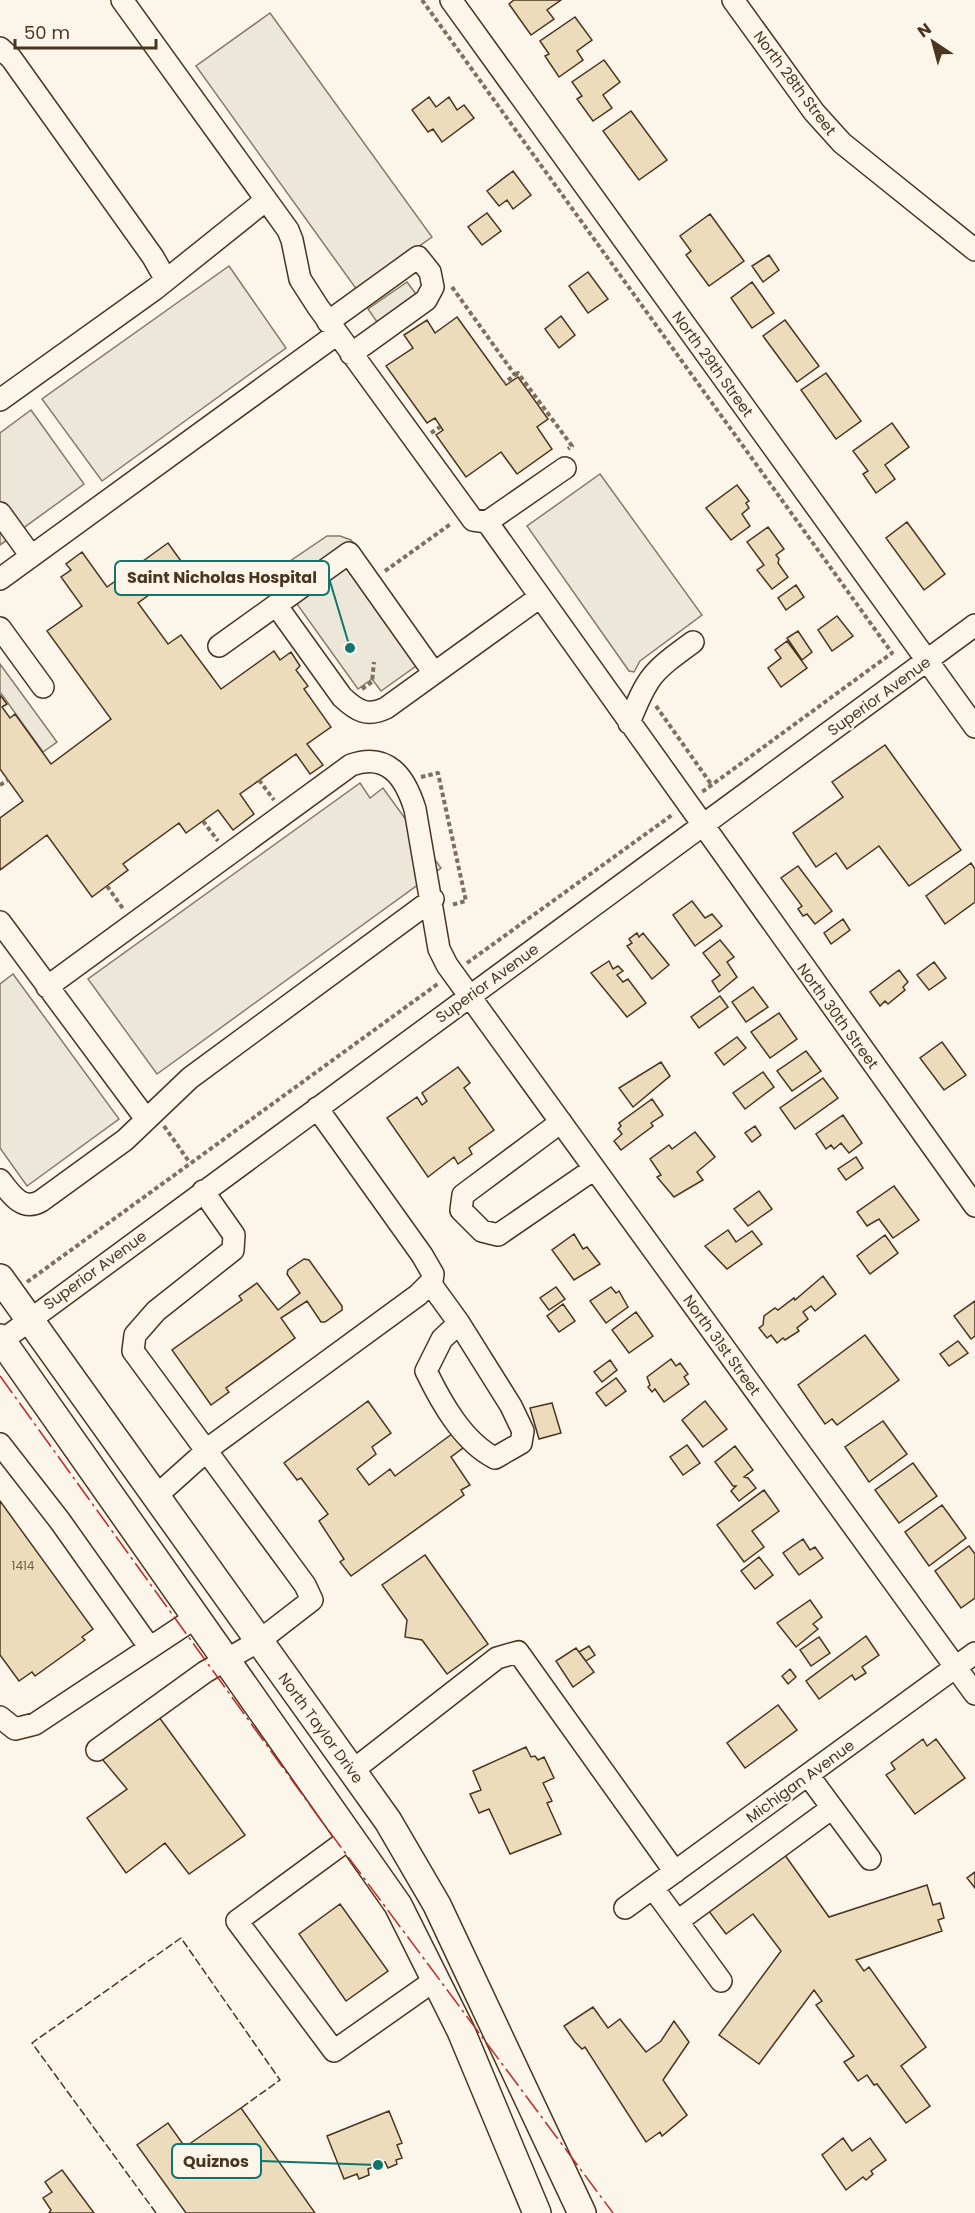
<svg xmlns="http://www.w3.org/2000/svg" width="975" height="2213" font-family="Poppins,sans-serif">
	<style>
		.parking { fill: #ede7d9; stroke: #887966; stroke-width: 1.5 }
		.building { fill: #ecdcbc; stroke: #4a3520; stroke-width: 1.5 }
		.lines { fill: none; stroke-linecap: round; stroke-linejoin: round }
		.minor-casing { stroke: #4a3520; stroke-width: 24 }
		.major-casing { stroke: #4a3520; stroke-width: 30 }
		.path { stroke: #7f6f5c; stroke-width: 4; stroke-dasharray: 4.5 3; stroke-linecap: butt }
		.minor { stroke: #fbf6e9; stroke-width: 21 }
		.major { stroke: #fbf6e9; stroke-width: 27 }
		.fence { stroke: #4a3520; stroke-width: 1.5; stroke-dasharray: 8 3; stroke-linecap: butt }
		.power { stroke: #c62828; stroke-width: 1.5; stroke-dasharray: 21 4.5 3 4.5; stroke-linecap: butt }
		.labels { text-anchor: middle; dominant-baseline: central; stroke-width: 4.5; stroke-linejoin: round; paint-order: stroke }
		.number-label { font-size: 12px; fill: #725f47 }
		.street-label { font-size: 15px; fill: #4a3520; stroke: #fbf6e9 }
		.leader { fill: none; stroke: #0f766e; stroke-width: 2 }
		.callout-dot { fill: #0f766e; stroke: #fbf6e9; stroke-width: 2 }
		.callout { fill: #fbf6e9; stroke: #0f766e; stroke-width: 2 }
		.callout-label { font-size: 16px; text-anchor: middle; font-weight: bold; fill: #4a3520 }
	</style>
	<rect width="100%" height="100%" fill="#fbf6e9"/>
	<!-- parking -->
	<path class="parking" d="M 270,13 L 432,237 L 357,290 L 196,66 Z
		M 229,266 L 286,348 L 102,481 L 42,399 Z
		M 407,282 L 416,294 L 377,322 L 368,309 Z
		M 31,410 L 84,484 L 0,545 L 0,433 Z
		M 600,474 L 702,615 L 640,661 L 634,672 L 629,671 L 527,526 Z
		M 327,536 L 340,536 L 351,540 L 433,654 L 381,691 L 372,679 L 358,689 L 274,572 Z
		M 0,664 L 57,742 L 43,752 L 0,692 Z
		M 360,783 L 370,798 L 383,788 L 441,868 L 157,1074 L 88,979 Z
		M 13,974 L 119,1119 L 27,1186 L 0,1148 L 0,984 Z"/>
	<!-- building -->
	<path class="building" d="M 514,0 L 561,0 L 547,10 L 554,19 L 531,35 L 509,4 Z
		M 575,17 L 592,40 L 577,51 L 583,60 L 559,77 L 545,56 L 549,54 L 540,41 Z
		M 604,60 L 620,82 L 603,95 L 612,108 L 593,121 L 577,99 L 582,96 L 572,82 Z
		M 429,97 L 436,107 L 449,97 L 457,110 L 464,105 L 474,118 L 442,142 L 433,129 L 428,132 L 412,110 Z
		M 631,111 L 667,160 L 639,180 L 603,131 Z
		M 513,171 L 531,195 L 513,209 L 507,200 L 499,206 L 487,191 Z
		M 487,213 L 501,231 L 482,245 L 468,227 Z
		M 710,214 L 744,261 L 709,286 L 686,255 L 691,251 L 680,236 Z
		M 769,255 L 779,270 L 763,282 L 752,266 Z
		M 588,272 L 608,299 L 588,313 L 569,286 Z
		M 752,282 L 774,313 L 752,328 L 731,298 Z
		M 561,316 L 575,335 L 559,348 L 545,329 Z
		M 457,317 L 506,385 L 518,377 L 548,419 L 537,427 L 552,449 L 517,474 L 501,452 L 466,477 L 436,435 L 443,430 L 435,418 L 427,423 L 386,366 L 413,348 L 404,335 L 427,320 L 435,333 Z
		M 785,320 L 819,366 L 797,382 L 763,336 Z
		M 826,373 L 861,421 L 836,439 L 801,390 Z
		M 892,423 L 909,447 L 885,465 L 895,479 L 876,493 L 863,474 L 868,471 L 853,451 Z
		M 737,485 L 749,501 L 746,503 L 749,508 L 742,514 L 750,526 L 731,540 L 706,508 Z
		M 907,522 L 945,574 L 924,590 L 886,538 Z
		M 768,527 L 784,549 L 776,555 L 779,559 L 778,563 L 788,577 L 772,589 L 757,570 L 764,565 L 747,542 Z
		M 168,543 L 186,568 L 138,603 L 168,644 L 181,635 L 221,689 L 274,651 L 280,660 L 291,652 L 300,666 L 296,670 L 308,686 L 304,689 L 331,727 L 307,744 L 323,765 L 310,774 L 296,754 L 240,794 L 254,814 L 233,830 L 218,810 L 186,833 L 179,823 L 123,864 L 128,870 L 92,897 L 47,835 L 0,870 L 0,818 L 23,801 L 0,769 L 0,695 L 7,704 L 2,707 L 10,718 L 15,714 L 51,764 L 111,719 L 47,631 L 82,606 L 61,577 L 71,570 L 66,564 L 82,552 L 107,587 Z
		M 796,585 L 804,597 L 786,610 L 778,598 Z
		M 837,616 L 853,636 L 832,651 L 818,630 Z
		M 798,631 L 812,652 L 802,660 L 787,638 Z
		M 787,641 L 807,668 L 781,687 L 768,668 L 781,658 L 775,650 Z
		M 885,745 L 961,850 L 909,886 L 879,846 L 847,869 L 836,853 L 816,867 L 793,833 L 843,797 L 832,782 Z
		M 971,863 L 975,869 L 975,902 L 945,924 L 926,896 Z
		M 798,866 L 832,911 L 815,924 L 807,914 L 803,916 L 798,909 L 802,906 L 781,878 Z
		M 692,901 L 705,918 L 712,914 L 722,926 L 695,946 L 673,915 Z
		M 843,919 L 850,930 L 831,944 L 824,933 Z
		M 637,933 L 639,937 L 643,933 L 669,965 L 652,979 L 627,946 L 632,943 L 629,939 Z
		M 720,940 L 734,957 L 727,962 L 737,977 L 719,992 L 712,981 L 720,975 L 703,953 Z
		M 609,961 L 613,969 L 618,966 L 623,971 L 617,975 L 623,982 L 628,979 L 646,1003 L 627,1017 L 591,973 Z
		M 934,962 L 946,978 L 929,990 L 917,975 Z
		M 899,970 L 908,982 L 903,987 L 905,990 L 888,1004 L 885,1001 L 880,1006 L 870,992 Z
		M 753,987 L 768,1007 L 746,1022 L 732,1002 Z
		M 720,996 L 728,1007 L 699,1028 L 691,1017 Z
		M 779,1013 L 797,1039 L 770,1058 L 751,1032 Z
		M 737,1037 L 746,1048 L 724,1065 L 715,1053 Z
		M 942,1042 L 966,1075 L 944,1090 L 920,1058 Z
		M 806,1051 L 821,1071 L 792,1091 L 777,1071 Z
		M 661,1062 L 670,1076 L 633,1107 L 619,1088 Z
		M 458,1067 L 470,1083 L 464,1088 L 494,1130 L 469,1148 L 472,1154 L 458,1164 L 454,1157 L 428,1177 L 387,1118 L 417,1097 L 422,1105 L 427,1101 L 422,1093 Z
		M 763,1072 L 774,1087 L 745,1109 L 733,1093 Z
		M 823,1078 L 838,1098 L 795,1129 L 780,1108 Z
		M 652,1099 L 663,1115 L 651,1123 L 653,1126 L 621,1150 L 614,1141 L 622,1134 L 618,1129 L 621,1126 L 619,1123 Z
		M 843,1115 L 862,1143 L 849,1153 L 841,1143 L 834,1149 L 831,1145 L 826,1149 L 816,1134 Z
		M 755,1126 L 761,1135 L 752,1142 L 745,1133 Z
		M 695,1132 L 715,1157 L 697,1172 L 703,1180 L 674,1197 L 657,1177 L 661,1175 L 650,1159 L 669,1145 L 672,1149 Z
		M 856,1157 L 863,1168 L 846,1180 L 838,1169 Z
		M 894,1186 L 919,1220 L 893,1238 L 879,1219 L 867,1226 L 857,1212 Z
		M 759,1191 L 772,1209 L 748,1226 L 734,1209 Z
		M 728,1230 L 736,1242 L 752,1231 L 762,1244 L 727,1269 L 705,1246 Z
		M 574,1234 L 583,1249 L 587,1247 L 600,1264 L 574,1280 L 552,1250 Z
		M 885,1235 L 898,1253 L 870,1274 L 857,1256 Z
		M 304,1259 L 309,1260 L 342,1306 L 342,1310 L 325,1322 L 321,1322 L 307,1301 L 281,1318 L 295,1338 L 226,1388 L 229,1392 L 211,1405 L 172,1350 L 242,1300 L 239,1296 L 257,1283 L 278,1310 L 300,1293 L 287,1274 L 288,1270 Z
		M 823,1276 L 836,1294 L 815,1311 L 811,1306 L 803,1312 L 808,1319 L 797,1328 L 799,1331 L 785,1340 L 783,1338 L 777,1343 L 771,1335 L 767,1338 L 759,1328 L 763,1325 L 764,1316 L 775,1308 L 778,1310 L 794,1298 L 795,1300 Z
		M 556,1287 L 565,1299 L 549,1310 L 540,1298 Z
		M 611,1287 L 616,1293 L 619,1291 L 628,1307 L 606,1323 L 590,1301 Z
		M 975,1301 L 975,1336 L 971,1339 L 954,1316 Z
		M 563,1304 L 575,1321 L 559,1332 L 547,1316 Z
		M 636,1312 L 653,1336 L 629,1353 L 612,1330 Z
		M 865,1335 L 899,1380 L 837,1425 L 832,1419 L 825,1424 L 798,1385 Z
		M 958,1341 L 968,1353 L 949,1366 L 940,1354 Z
		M 671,1359 L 676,1366 L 680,1363 L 688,1374 L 684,1377 L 689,1384 L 664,1402 L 655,1389 L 652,1392 L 648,1387 L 650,1385 L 647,1377 Z
		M 610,1360 L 617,1370 L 602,1382 L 594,1372 Z
		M 616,1378 L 626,1391 L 606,1406 L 596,1393 Z
		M 368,1401 L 391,1433 L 372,1447 L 376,1454 L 357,1469 L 369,1485 L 390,1469 L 395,1476 L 456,1431 L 467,1445 L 451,1457 L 470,1485 L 461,1490 L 464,1495 L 351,1576 L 340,1562 L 344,1559 L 319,1521 L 328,1514 L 301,1478 L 297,1480 L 284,1463 Z
		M 705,1401 L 727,1429 L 703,1447 L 682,1420 Z
		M 552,1403 L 561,1433 L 539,1439 L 530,1408 Z
		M 883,1421 L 907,1454 L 869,1482 L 845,1447 Z
		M 687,1445 L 700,1463 L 683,1475 L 670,1457 Z
		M 735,1446 L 753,1470 L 744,1477 L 748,1478 L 756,1488 L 739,1501 L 731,1491 L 736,1486 L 733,1486 L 715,1462 Z
		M 913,1463 L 937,1496 L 899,1523 L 875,1490 Z
		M 764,1490 L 779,1511 L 752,1531 L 764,1547 L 744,1562 L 717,1525 Z
		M 0,1501 L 93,1629 L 82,1637 L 85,1640 L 35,1676 L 32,1672 L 19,1681 L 0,1655 Z
		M 942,1505 L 966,1538 L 929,1566 L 905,1532 Z
		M 803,1539 L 810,1550 L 815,1547 L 823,1558 L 799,1575 L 783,1553 Z
		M 969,1546 L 975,1554 L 975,1598 L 961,1608 L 935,1571 Z
		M 425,1555 L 488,1644 L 447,1674 L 422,1640 L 405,1637 L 407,1620 L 382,1585 Z
		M 759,1557 L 773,1575 L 755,1589 L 741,1571 Z
		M 810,1600 L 822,1617 L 813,1624 L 818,1629 L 796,1647 L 777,1623 Z
		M 866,1636 L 879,1655 L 862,1667 L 866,1673 L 855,1680 L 852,1675 L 819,1699 L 806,1681 Z
		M 819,1637 L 830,1653 L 811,1666 L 800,1650 Z
		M 589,1646 L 595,1655 L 586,1661 L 579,1652 Z
		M 576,1648 L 594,1672 L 573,1687 L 556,1661 Z
		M 790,1669 L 796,1677 L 788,1684 L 782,1676 Z
		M 778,1705 L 797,1730 L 745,1768 L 727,1743 Z
		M 159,1717 L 245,1835 L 189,1874 L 165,1843 L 126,1873 L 87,1818 L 127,1789 L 102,1759 Z
		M 923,1739 L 927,1746 L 936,1739 L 965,1778 L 915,1814 L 886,1775 L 895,1769 L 891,1763 Z
		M 526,1747 L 531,1757 L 535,1756 L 538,1760 L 544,1757 L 554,1778 L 543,1783 L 552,1801 L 547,1803 L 561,1834 L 510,1854 L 489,1809 L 479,1813 L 470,1794 L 481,1790 L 473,1771 Z
		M 782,1851 L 829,1917 L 927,1885 L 933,1905 L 940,1903 L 944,1918 L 938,1920 L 942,1931 L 856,1960 L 864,1971 L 869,1967 L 926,2047 L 901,2066 L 930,2106 L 906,2123 L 877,2084 L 874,2085 L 867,2075 L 858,2081 L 844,2062 L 854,2056 L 816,2005 L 822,2001 L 814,1990 L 759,2064 L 719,2035 L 781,1951 L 753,1914 L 726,1934 L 708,1910 Z
		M 975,1872 L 975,1888 L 967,1878 Z
		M 340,1904 L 388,1971 L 346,2001 L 299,1934 Z
		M 593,2007 L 608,2028 L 620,2019 L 646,2052 L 661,2041 L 674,2021 L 689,2042 L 663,2080 L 687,2115 L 662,2136 L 660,2132 L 646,2142 L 585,2047 L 582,2049 L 575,2042 L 564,2026 Z
		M 241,2108 L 315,2213 L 186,2213 L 137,2145 L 168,2123 L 185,2147 Z
		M 389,2111 L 402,2143 L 397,2145 L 402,2158 L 396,2160 L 397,2164 L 388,2168 L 385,2162 L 368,2169 L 369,2175 L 359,2179 L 357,2174 L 344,2179 L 327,2136 Z
		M 843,2138 L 852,2151 L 870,2138 L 886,2160 L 871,2171 L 873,2174 L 866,2180 L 863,2177 L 846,2190 L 822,2155 Z
		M 62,2170 L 94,2213 L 49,2213 L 51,2210 L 43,2198 L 52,2192 L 45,2182 Z"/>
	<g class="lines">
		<defs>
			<path id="minor" d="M 122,0 L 288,230 L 292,240 L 300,279 L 318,307 L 473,520 L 487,522 L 565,468
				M 451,0 L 975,727
				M 733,0 L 814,112 L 842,143 L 975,250
				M 0,48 L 11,58 L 153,257 L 166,280
				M 328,322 L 418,257 L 430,272 L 433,287 L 426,300 L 351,354
				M 0,400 L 155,289 L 266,200
				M 0,513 L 31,556
				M 487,522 L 975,1206
				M 0,579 L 337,334
				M 276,605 L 342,697 C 357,711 367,717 386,708 L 540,597
				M 0,628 L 43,687
				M 219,646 L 349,553 L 434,673
				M 629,723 C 648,675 652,672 693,642
				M 0,922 L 146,1119
				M 47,987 L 351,765 C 388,752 405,777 415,809 L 439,949 L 447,965 L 975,1694
				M 561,1122 L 463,1195 L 461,1210 L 482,1231 L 498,1235 L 594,1169
				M 0,1180 C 11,1194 22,1212 41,1201 L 125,1140 L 190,1078 L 433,899
				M 430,1283 L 459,1323 L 511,1406 L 523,1431 L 521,1443 L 495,1458 C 463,1442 441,1402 426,1371 L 442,1339 L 459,1323
				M 0,1342 L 975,625
				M 0,1444 L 60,1521 L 150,1648
				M 155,1497 L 213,1445 L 418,1295 L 432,1281 L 433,1274 L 422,1255 L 317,1108
				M 0,1717 L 15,1729 L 35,1724 L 195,1618
				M 97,1750 L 205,1672 L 259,1641 L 312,1600 L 305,1585 L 133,1351 L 135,1335 L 156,1311 L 233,1250 L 234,1235 L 203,1191
				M 352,1771 L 497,1658 L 518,1652 L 675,1872
				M 808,1775 L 870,1859
				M 350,1838 L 237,1921 L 334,2051 L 435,1980
				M 653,1888 L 721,1981
				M 625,1908 L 975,1653
				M 678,1921 L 832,1808"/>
			<path id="major" d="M 0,1278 L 388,1821 L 437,1905 L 582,2213
				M 0,1338 L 398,1905 L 461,2031 L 537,2213"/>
		</defs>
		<!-- minor casing -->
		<use href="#minor" class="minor-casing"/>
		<!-- major casing -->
		<use href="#major" class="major-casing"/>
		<!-- path -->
		<path class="path" d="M 422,0 L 892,653 L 702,792
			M 452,287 L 515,375 L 504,383
			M 515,375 L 518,373 L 572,446 L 568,449
			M 431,433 L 440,427
			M 385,571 L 452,523
			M 362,689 L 372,682 L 374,662
			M 656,706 L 711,784
			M 421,777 L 438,773 L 466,901 L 451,905
			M 259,780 L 274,800
			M 0,785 L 8,780
			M 203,821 L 218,841
			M 107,886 L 124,910
			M 467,963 L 672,815
			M 164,1126 L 190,1163
			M 27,1282 L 439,983"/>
		<!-- minor -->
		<use href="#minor" class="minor"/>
		<!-- major -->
		<use href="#major" class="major"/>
		<!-- fence -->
		<path class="fence" d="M 156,2213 L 32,2043 L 181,1938 L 280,2080 L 241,2108"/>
		<!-- power -->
		<path class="power" d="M 0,1376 L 320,1819 L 613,2213"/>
	</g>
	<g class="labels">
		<!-- number labels -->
		<g class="number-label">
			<text x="23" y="1565">1414</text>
		</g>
		<!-- street labels -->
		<g class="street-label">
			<text transform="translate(795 83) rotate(53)">North 28th Street</text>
			<text transform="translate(713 364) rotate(54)">North 29th Street</text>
			<text transform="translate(879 696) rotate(-36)">Superior Avenue</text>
			<text transform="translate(487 983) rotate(-36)">Superior Avenue</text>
			<text transform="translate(838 1016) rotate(54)">North 30th Street</text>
			<text transform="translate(95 1270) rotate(-36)">Superior Avenue</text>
			<text transform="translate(722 1345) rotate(54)">North 31st Street</text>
			<text transform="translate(321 1728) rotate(54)">North Taylor Drive</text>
			<text transform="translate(800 1781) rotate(-36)">Michigan Avenue</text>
		</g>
	</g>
	<!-- callouts -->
	<path class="leader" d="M350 648L329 578M378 2165L261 2161"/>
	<g class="callout-dot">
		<circle cx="350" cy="648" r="6"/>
		<circle cx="378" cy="2165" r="6"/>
	</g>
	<g class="callout">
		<rect x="115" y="561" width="214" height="34" rx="6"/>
		<rect x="172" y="2144" width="89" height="34" rx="6"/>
	</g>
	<g class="callout-label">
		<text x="222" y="583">Saint Nicholas Hospital</text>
		<text x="216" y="2167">Quiznos</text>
	</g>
	<!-- north arrow -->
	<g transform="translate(933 42) rotate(324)" stroke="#fbf6e9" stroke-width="4.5" paint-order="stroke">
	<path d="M0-4.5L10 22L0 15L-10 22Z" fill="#4a3520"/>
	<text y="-9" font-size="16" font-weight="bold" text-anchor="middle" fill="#4a3520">N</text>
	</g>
	<!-- scale -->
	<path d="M15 39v9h141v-9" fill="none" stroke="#4a3520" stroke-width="3"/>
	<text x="24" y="39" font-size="18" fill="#4a3520" stroke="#fbf6e9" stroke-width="4.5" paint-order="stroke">50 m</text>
</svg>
